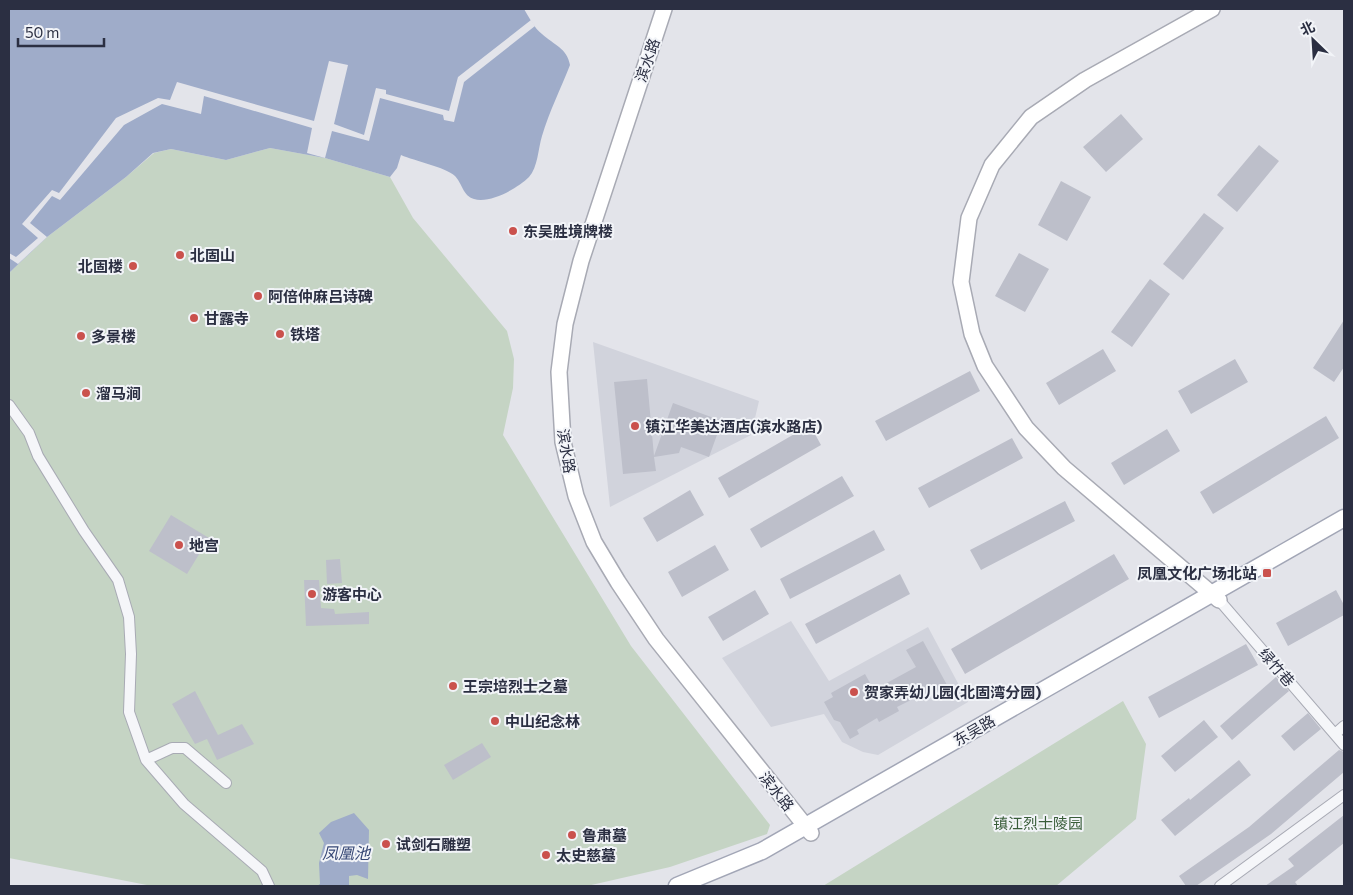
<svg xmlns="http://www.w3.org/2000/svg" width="1353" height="895" font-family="Commissioner,'Noto Sans SC',sans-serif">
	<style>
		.built { fill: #d1d3dc }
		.green { fill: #c5d4c4 }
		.water { fill: #9facc9 }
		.pier { fill: #e3e4ea }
		.building { fill: #bdbfca }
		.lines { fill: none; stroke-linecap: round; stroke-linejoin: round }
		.street-casing { stroke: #a8aab4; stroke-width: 12 }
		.secondary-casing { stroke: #a8aab4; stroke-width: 18 }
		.primary-casing { stroke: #a2a6b6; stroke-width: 19 }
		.street { stroke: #f5f6f9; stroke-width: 10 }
		.secondary { stroke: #fff; stroke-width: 15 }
		.primary { stroke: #fff; stroke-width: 16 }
		.poi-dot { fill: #ca514d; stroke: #f2f4f8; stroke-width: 2 }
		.labels { text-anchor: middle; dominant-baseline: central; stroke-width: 4; stroke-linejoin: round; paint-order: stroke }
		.street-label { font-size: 15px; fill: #2b2f42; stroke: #f2f4f8 }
		.poi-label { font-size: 15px; font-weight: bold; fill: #2b2f42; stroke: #f2f4f8; text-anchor: start }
		.park-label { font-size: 15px; fill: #395d39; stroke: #f2f4f8 }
		.water-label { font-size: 16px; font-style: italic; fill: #364775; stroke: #f2f4f8 }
	</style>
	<rect width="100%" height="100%" fill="#e3e4ea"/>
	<!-- built -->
	<path class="built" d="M 593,342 L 759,401 L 751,435 L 610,507 Z
		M 791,621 L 829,681 L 928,627 L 968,702 L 878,755 L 863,752 L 842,742 L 824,714 L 771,727 L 722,658 Z"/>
	<!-- green -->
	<path class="green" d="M 270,148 L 325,158 L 390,177 L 413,218 L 507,331 L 514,359 L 513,388 L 503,435 L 631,646 L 770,825 L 767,834 L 670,867 L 587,886 L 152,886 L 9,858 L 9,273 L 47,237 L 126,177 L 154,153 L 171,149 L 226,160 Z
		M 1123,701 L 1146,744 L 1136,819 L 1056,886 L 823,886 Z"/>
	<!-- water -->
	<path class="water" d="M 9,9 L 524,9 C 529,17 534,28 542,34 C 554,45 567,48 570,65 C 561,88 549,112 542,136 C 538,149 538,167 529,177 C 518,188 490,204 474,199 C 463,196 462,183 455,176 C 445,167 415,161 401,155 L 397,168 L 390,177 L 325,158 L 270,148 L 226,160 L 171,149 L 153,153 L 126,177 L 47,237 L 9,273 Z
		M 354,813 L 369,830 L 368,879 L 357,875 L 349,876 L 349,886 L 317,886 L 320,884 L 319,863 L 324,843 L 319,833 L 331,822 Z"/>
	<!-- pier -->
	<path class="pier" d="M 531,20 L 535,26 L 464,82 L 454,122 L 444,120 L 443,115 L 380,98 L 369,141 L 332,131 L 325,158 L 307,153 L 312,128 L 204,96 L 201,114 L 162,104 L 124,125 L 60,200 L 52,196 L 30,223 L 47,237 L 18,264 L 9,258 L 9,253 L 16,257 L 38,238 L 22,224 L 52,190 L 59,193 L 116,118 L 158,98 L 170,100 L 177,82 L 314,121 L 329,61 L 348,65 L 334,124 L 364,135 L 376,88 L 386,90 L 386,94 L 449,111 L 458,77 Z"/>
	<!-- building -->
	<path class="building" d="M 1121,114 L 1143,139 L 1106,172 L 1083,147 Z
		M 1259,145 L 1279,161 L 1237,212 L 1217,195 Z
		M 1061,181 L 1091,197 L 1067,241 L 1038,225 Z
		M 1204,213 L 1224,228 L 1183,280 L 1163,264 Z
		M 1019,253 L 1049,269 L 1025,312 L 995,296 Z
		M 1150,279 L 1170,294 L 1132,347 L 1111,332 Z
		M 1344,320 L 1344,367 L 1334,382 L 1313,368 Z
		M 1103,349 L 1116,371 L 1059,405 L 1046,383 Z
		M 1235,359 L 1248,382 L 1191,414 L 1178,391 Z
		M 970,371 L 980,391 L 886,441 L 875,421 Z
		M 647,379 L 654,456 L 673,403 L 722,421 L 709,457 L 681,447 L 679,453 L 654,457 L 656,471 L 623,474 L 614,382 Z
		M 1326,416 L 1339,438 L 1213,514 L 1200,492 Z
		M 810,425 L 821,445 L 729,498 L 718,478 Z
		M 1167,429 L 1180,451 L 1124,485 L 1111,463 Z
		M 1012,438 L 1023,458 L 929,508 L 918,488 Z
		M 842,476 L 854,496 L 761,548 L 750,529 Z
		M 690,490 L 704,515 L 657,542 L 643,518 Z
		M 1065,501 L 1075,521 L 981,570 L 970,550 Z
		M 171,515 L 209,538 L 187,574 L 149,551 Z
		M 874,530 L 885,550 L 790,599 L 780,579 Z
		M 715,545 L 729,570 L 682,597 L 668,572 Z
		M 1114,554 L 1129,579 L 965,674 L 951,649 Z
		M 340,559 L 342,583 L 327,584 L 326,560 Z
		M 900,574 L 910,594 L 816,644 L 805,624 Z
		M 304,580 L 319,580 L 321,608 L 334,609 L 335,614 L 369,612 L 369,624 L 306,626 Z
		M 755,590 L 769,614 L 723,641 L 708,617 Z
		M 1336,590 L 1344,605 L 1344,615 L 1288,646 L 1276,623 Z
		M 923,641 L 947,685 L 919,701 L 917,697 L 897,707 L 899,711 L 879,722 L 877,718 L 857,730 L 859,734 L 850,739 L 840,722 L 834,720 L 824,702 L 833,697 L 831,693 L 865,674 L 874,690 L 916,667 L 906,650 Z
		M 1246,644 L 1258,665 L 1159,718 L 1148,697 Z
		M 1276,677 L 1289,691 L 1232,740 L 1220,726 Z
		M 195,691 L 218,735 L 242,724 L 254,744 L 217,760 L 207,739 L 195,744 L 172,704 Z
		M 1308,713 L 1321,729 L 1294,751 L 1281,736 Z
		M 1204,720 L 1218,737 L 1175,772 L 1161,756 Z
		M 482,743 L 491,757 L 453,780 L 444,765 Z
		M 1339,750 L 1344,752 L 1344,772 L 1271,834 L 1196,886 L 1186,886 L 1179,876 L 1249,827 Z
		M 1239,760 L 1251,775 L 1175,836 L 1161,820 L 1189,798 L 1190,800 Z
		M 1344,815 L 1344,843 L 1295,882 L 1298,886 L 1265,886 L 1294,866 L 1288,859 Z"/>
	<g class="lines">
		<defs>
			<path id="street" d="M 9,405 L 29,433 L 38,456 L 84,531 L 118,580 L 129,617 L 131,654 L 129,712 L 146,760 L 184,804 L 262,871 L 269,886
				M 1219,600 L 1344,745
				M 1335,734 L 1344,726
				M 146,760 L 172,748 L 185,748 L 226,783
				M 1220,886 L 1344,795"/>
			<path id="secondary" d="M 664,9 L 581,261 L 565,324 L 559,372 L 563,442 L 576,496 L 594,542 L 618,582 L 656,639 L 811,833
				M 1212,9 L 1085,80 L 1031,117 L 992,165 L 969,218 L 961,282 L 972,334 L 985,366 L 1026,428 L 1064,468 L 1219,600"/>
			<path id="primary" d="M 677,886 L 762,851 L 1344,518"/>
		</defs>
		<!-- street casing -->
		<use href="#street" class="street-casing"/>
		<!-- secondary casing -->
		<use href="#secondary" class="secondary-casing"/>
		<!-- primary casing -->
		<use href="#primary" class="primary-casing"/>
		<!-- street -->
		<use href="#street" class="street"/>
		<!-- secondary -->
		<use href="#secondary" class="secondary"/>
		<!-- primary -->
		<use href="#primary" class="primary"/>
	</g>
	<!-- markers -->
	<g class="poi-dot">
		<circle cx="513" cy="231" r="5"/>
		<circle cx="180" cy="255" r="5"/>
		<circle cx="133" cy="266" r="5"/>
		<circle cx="258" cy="296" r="5"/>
		<circle cx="194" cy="318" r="5"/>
		<circle cx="280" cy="334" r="5"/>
		<circle cx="81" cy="336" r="5"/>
		<circle cx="86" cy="393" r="5"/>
		<circle cx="635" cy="426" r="5"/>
		<circle cx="179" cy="545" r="5"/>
		<rect x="1262" y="568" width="10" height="10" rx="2.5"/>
		<circle cx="312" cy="594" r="5"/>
		<circle cx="453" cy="686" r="5"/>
		<circle cx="854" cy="692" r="5"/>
		<circle cx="495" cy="721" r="5"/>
		<circle cx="572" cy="835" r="5"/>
		<circle cx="386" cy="844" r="5"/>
		<circle cx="546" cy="855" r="5"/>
	</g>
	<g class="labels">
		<!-- street labels -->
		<g class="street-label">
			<text transform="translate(647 60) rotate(-71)">滨水路</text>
			<text transform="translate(567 451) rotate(81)">滨水路</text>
			<text transform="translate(1277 667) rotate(49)">绿竹巷</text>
			<text transform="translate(974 730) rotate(-30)">东吴路</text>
			<text transform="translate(777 791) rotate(52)">滨水路</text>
		</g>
		<!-- poi labels -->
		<g class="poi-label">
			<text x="523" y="231">东吴胜境牌楼</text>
			<text x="190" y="255">北固山</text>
			<text x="123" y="266" text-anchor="end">北固楼</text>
			<text x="268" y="296">阿倍仲麻吕诗碑</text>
			<text x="204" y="318">甘露寺</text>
			<text x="290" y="334">铁塔</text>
			<text x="91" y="336">多景楼</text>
			<text x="96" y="393">溜马涧</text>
			<text x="645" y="426">镇江华美达酒店(滨水路店)</text>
			<text x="189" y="545">地宫</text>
			<text x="1257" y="573" text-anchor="end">凤凰文化广场北站</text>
			<text x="322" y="594">游客中心</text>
			<text x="463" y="686">王宗培烈士之墓</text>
			<text x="864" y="692">贺家弄幼儿园(北固湾分园)</text>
			<text x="505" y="721">中山纪念林</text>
			<text x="582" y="835">鲁肃墓</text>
			<text x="396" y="844">试剑石雕塑</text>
			<text x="556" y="855">太史慈墓</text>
		</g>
		<!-- park labels -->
		<g class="park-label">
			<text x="1038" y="823">镇江烈士陵园</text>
		</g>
		<!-- water labels -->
		<g class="water-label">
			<text x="346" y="852">凤凰池</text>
		</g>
	</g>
	<!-- border -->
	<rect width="1353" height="895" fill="none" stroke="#2b2f42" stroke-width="20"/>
	<!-- north arrow -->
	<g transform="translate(1313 40) rotate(335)" stroke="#f2f4f8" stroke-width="4" paint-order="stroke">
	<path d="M0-4L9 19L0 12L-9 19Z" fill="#2b2f42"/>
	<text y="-8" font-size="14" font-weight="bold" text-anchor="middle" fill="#2b2f42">北</text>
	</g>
	<!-- scale -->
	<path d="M18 38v8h86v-8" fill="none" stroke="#2b2f42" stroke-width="2.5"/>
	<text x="25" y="38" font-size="15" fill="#2b2f42" stroke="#f2f4f8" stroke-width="4" paint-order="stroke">50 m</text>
</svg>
